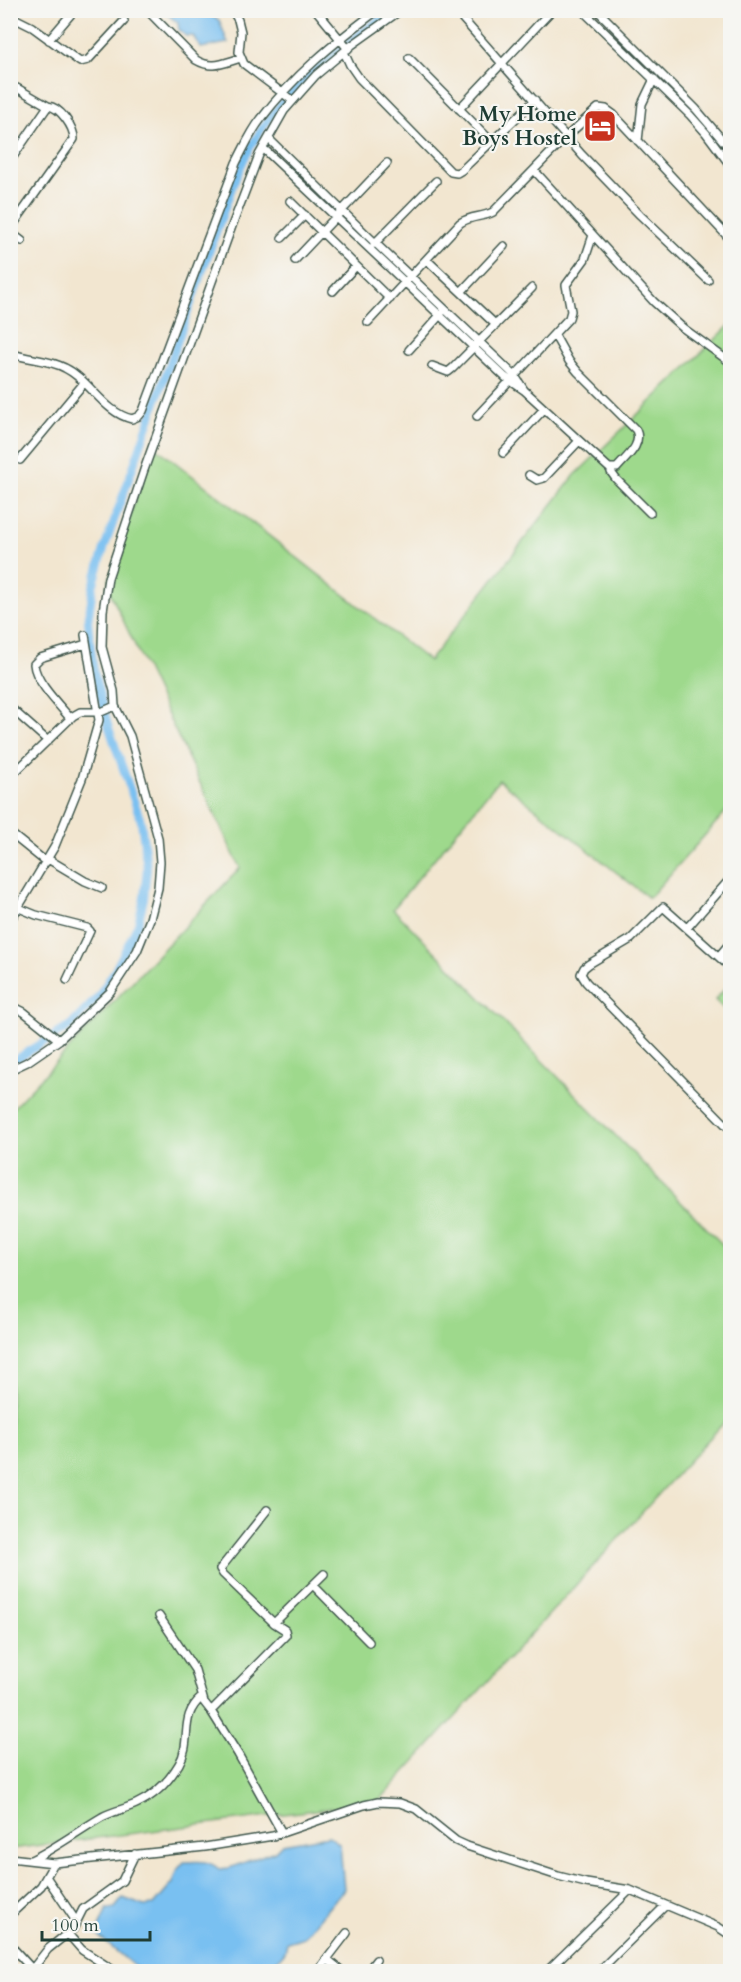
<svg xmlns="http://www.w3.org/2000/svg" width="741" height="1982" font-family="Cardo,serif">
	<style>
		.green { fill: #9ed98c; stroke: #5e8b60; stroke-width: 1.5 }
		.water { fill: #79c0f1; stroke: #4c7e92; stroke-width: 1.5 }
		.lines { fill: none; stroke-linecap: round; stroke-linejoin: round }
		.canal { stroke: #79c0f1; stroke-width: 8 }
		.minor-casing { stroke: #3f564b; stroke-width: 10 }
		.minor { stroke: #fff; stroke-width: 7 }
		.labels { text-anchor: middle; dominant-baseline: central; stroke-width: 4.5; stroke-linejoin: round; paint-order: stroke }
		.poi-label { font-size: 21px; font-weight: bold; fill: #1f3d34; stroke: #f6f6f2; text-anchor: end }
	</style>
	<rect width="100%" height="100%" fill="#f6f6f2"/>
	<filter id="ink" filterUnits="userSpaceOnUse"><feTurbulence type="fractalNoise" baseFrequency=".0167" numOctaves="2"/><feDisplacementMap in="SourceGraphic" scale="12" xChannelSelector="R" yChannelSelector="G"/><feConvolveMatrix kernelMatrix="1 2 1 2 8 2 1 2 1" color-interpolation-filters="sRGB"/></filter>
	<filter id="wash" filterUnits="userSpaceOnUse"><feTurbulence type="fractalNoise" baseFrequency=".008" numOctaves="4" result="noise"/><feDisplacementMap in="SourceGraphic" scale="24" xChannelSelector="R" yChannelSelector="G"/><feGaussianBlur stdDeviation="1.35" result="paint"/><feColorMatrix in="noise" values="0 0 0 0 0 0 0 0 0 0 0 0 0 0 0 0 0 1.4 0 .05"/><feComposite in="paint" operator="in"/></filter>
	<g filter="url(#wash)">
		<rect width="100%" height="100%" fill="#f2e6d0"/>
		<!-- green -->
		<path class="green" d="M 730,325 L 730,762 L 728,765 L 730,769 L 730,807 L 649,898 L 499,780 L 393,909 L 730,1252 L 730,1416 L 378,1802 L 11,1849 L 10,1111 L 240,868 L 107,586 L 153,445 L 429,661 L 575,475 Z
			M 730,983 L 730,1015 L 715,1000 Z"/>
		<!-- water -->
		<path class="water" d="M 163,11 L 201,11 L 219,20 L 228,43 L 201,48 L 193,36 L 186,36 L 179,30 L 178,23 Z
			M 329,1836 L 340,1845 L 344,1889 L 304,1937 L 287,1942 L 285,1952 L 268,1971 L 170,1972 L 167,1969 L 140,1971 L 96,1934 L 107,1909 L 114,1909 L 123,1898 L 144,1906 L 154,1905 L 173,1883 L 178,1869 L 184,1862 C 199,1861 208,1860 219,1869 L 229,1868 L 275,1851 L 282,1844 Z"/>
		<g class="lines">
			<!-- canal -->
			<path class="canal" d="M 10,1063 L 70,1026 L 98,997 L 115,970 L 138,924 L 144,898 L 147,868 L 141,821 L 108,725 L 94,672 L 90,641 L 88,621 L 93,587 L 104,549 L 233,185 C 239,171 245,156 253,143 C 286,86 340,48 392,10"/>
		</g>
	</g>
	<g filter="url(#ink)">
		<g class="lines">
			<defs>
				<path id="minor" d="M 147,10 L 196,60 C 213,70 223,63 241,58
					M 232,10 L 238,20 L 241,32 L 239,52 L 244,64 L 293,101
					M 316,10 L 348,49
					M 455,10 L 582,155 L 640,215 L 708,280
					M 582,10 L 690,115 L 706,133 L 730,165
					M 597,10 L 696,109 L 730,149
					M 10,16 L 32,27 L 80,62 L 88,60 L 124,21
					M 49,40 L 72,13
					M 344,52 L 350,65 L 359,78 L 451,172 L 457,173 L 462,170 L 535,100
					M 409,58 L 492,142
					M 10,89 L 17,88 L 48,106
					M 459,109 L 552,10
					M 638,141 L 642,104 L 654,79
					M 263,148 L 505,377 L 524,390 L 515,376 L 369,237 L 269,139
					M 10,161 L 48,106 C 60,107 74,127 74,139 L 10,229
					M 534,170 L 654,302 L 683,328 L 730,362
					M 290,201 L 390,299
					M 10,232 L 22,241
					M 282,238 L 305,215
					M 374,244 L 436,181
					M 295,260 L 387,163
					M 427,260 L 496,325
					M 333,291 L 356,266
					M 461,292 L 504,246
					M 368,322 L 460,223 C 472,215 481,218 493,212 L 567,136 L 598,108 L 606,109 L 613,114 L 730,239
					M 409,350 L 441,314
					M 10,353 C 28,360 48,359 65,368 C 90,380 104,413 132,419 L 139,416 L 143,411 L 236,163 C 244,148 250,133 261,119 C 293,76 335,42 378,10
					M 432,366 L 448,372 L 453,368 L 532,288
					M 524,390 L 609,468 L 617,468 C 626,457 643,445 636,430 L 578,372 L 569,361 L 554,334
					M 477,416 L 569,318 L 571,311 L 566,285 L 585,259 L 593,235
					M 503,453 L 544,409
					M 20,460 L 84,383
					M 612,469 L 611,472 L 616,479 L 650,513
					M 529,475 L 537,480 L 544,478 L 579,441
					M 12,709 L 48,741
					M 70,718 C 59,705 35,681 34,664 L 40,658 L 86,644
					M 10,777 L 73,716 L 80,712 L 101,712 L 115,706
					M 10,833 L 46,862
					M 48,859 L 85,881 L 102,888
					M 19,908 L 36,915 L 87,928 L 90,931 L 67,980
					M 10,921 L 55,846 L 82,779 L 99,720 L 85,635
					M 687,928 L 730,879
					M 719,956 L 730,943
					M 10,1005 L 24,1012 L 59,1040
					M 10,1070 L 27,1062 L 59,1040 L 110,992 L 137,951 L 150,919 L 158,888 L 160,862 L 158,838 L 130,736 L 115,706 L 114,691 L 102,647 L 103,611 L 108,578 L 144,470 L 232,226 L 259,155 L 284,111 L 316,75 L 352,45 L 401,10
					M 727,1126 L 586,982 L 581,974 L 584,968 L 589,964 L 631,939 L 663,907 L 730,967
					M 313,1585 L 369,1642
					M 159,1616 L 195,1670 L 204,1702 L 211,1711 L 238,1754 L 282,1833
					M 274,1623 L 324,1574
					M 211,1711 L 286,1635 L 285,1630 L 274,1623 L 223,1574 L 220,1569 L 267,1510
					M 10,1858 L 54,1863 L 205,1847 L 273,1836 L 364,1805 L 378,1802 L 400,1803 L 416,1809 L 456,1841 L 467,1846 L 558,1876 L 586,1883 L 630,1890 L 718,1927 L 730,1935
					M 31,1860 C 56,1848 78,1831 102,1817 C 113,1811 125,1809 136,1804 C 154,1796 169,1781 179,1764 C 193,1740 178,1717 202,1697
					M 47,1878 L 76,1921
					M 10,1915 L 41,1886 L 54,1863
					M 68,1934 L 82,1950 L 116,1972
					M 10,1945 L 32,1969
					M 327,1959 L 343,1972
					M 30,1972 L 48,1949 L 73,1929 L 83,1909 L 122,1881 L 135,1854
					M 317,1972 L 347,1933
					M 367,1972 L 376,1960
					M 546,1972 L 630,1890
					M 598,1972 L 665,1906"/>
			</defs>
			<!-- minor casing -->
			<use href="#minor" class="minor-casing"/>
			<!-- minor -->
			<use href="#minor" class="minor"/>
		</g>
	</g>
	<!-- icons -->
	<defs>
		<symbol id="hotel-square" viewBox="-11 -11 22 22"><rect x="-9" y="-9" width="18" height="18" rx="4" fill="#c8321e" stroke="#f6f6f2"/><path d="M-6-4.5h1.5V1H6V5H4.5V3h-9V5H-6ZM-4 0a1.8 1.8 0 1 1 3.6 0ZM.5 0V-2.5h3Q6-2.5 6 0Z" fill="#fff"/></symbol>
	</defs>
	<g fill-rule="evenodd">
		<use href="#hotel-square" x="581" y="107" width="38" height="38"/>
	</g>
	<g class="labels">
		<!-- poi labels -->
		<g class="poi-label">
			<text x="577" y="114">My Home<tspan x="577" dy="24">Boys Hostel</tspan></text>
		</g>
	</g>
	<!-- margin -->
	<rect width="741" height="1982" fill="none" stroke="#f6f6f2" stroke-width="36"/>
	<!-- scale -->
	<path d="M42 1931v9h108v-9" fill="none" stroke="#1f3d34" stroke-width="3"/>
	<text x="51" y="1931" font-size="18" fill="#1f3d34" stroke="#f6f6f2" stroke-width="4.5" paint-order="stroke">100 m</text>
</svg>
